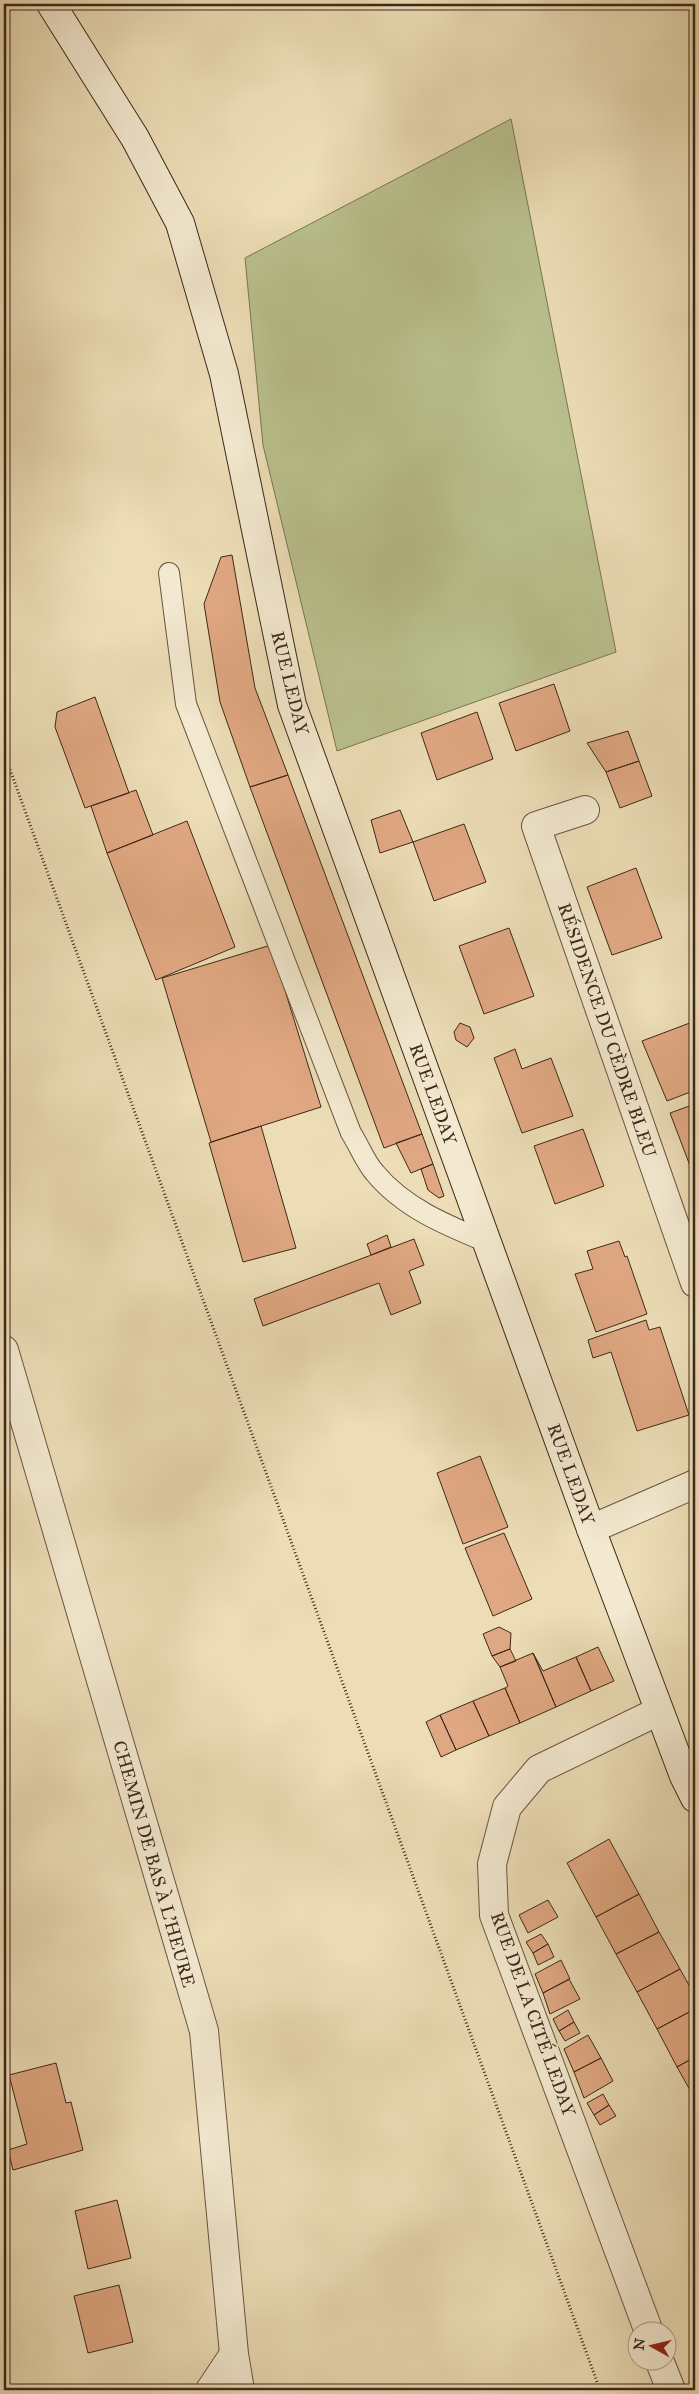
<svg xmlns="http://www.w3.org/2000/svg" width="699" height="2394" font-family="'IM FELL Great Primer',serif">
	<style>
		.green { fill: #b9c08d; stroke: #7c7453 }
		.building { fill: #e0a882; stroke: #3e2819 }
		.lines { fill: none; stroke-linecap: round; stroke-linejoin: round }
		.service-casing { stroke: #6a5540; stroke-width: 22 }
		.minor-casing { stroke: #6a5540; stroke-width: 30 }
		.secondary-casing { stroke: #3e2819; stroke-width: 30 }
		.path { stroke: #3e2819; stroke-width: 3; stroke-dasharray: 1 2.5; stroke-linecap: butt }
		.service { stroke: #f3e9d0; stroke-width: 20 }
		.minor { stroke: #f3e9d0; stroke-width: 28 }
		.secondary { stroke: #f3e9d0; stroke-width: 28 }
		.labels { text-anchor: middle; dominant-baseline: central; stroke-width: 4; stroke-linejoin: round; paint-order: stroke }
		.street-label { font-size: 18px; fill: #3e2819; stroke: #f3e9d0 }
	</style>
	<rect width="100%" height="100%" fill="#ecddb6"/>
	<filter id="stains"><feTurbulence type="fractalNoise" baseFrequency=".004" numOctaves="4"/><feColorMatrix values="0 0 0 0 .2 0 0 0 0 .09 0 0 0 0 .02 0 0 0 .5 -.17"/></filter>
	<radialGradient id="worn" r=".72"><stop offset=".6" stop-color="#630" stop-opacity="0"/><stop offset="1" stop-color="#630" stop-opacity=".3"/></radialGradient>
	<!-- green -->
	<path class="green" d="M 511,119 L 616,652 L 337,751 L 263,445 L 245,258 Z"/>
	<!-- building -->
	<path class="building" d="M 232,555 L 255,688 L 288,775 L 250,787 L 220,702 L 204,604 L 221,557 Z
		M 554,684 L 570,731 L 516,751 L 499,703 Z
		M 95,697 L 129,793 L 85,808 L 55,727 L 57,712 Z
		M 477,712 L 493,759 L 437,780 L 421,733 Z
		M 628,731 L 639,761 L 606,772 L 587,743 Z
		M 639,761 L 652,796 L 620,808 L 606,772 Z
		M 288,775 L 422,1134 L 384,1148 L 250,787 Z
		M 136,790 L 153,835 L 107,853 L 91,806 Z
		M 400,810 L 413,842 L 380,853 L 371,820 Z
		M 187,821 L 235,947 L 156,980 L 107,853 Z
		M 464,824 L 486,882 L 434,901 L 413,842 Z
		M 636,868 L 662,938 L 612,955 L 587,887 Z
		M 509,928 L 534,996 L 484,1014 L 459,946 Z
		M 271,945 L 321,1107 L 211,1142 L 162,978 Z
		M 695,1021 L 695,1101 L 693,1091 L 667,1101 L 642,1041 Z
		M 460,1023 L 470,1027 L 474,1038 L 467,1047 L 456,1040 L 454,1032 Z
		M 515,1049 L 522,1069 L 551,1058 L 573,1116 L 522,1133 L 494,1058 Z
		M 695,1104 L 695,1169 L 692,1171 L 670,1113 Z
		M 261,1126 L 296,1248 L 243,1262 L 209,1143 Z
		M 583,1129 L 604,1186 L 555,1204 L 534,1146 Z
		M 422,1134 L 433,1164 L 411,1173 L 396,1143 Z
		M 433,1164 L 444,1196 L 439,1198 L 428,1190 L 421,1169 Z
		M 387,1235 L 391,1247 L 371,1255 L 367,1244 Z
		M 414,1239 L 424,1265 L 409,1271 L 421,1303 L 391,1315 L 379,1283 L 263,1326 L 254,1299 Z
		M 619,1241 L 625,1257 L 627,1256 L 647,1314 L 596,1332 L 575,1274 L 593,1269 L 587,1251 Z
		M 646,1320 L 649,1330 L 660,1327 L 689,1415 L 637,1431 L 611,1352 L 593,1358 L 588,1340 Z
		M 480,1456 L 508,1527 L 463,1544 L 437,1473 Z
		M 504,1533 L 532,1599 L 493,1616 L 465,1548 Z
		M 499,1627 L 511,1633 L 510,1649 L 492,1656 L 483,1634 Z
		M 598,1647 L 614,1681 L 591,1691 L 576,1657 Z
		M 510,1649 L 516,1661 L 500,1667 L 492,1656 Z
		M 533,1653 L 556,1707 L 520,1723 L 505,1688 L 508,1686 L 500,1667 Z
		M 533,1653 L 543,1671 L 576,1657 L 591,1691 L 556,1707 Z
		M 505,1688 L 520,1723 L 489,1736 L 473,1701 Z
		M 473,1701 L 489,1736 L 456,1750 L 440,1715 Z
		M 440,1715 L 456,1750 L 441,1757 L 426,1722 Z
		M 609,1839 L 639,1894 L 596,1917 L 567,1863 Z
		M 639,1894 L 659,1932 L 616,1954 L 596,1917 Z
		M 548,1900 L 558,1917 L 528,1933 L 519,1915 Z
		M 659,1932 L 680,1969 L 637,1992 L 616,1954 Z
		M 541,1934 L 548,1944 L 533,1953 L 526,1942 Z
		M 548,1944 L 554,1957 L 538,1965 L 533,1953 Z
		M 561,1960 L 570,1979 L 543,1993 L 535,1974 Z
		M 680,1969 L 695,1996 L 695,2009 L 657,2029 L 637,1992 Z
		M 569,1979 L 580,1999 L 550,2014 L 543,1993 Z
		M 695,2009 L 695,2057 L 677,2067 L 657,2029 Z
		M 568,2010 L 574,2022 L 559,2031 L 553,2019 Z
		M 574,2022 L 580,2033 L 565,2041 L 559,2031 Z
		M 588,2035 L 601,2058 L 574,2072 L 564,2049 Z
		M 695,2057 L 695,2099 L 677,2067 Z
		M 601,2058 L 613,2081 L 584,2098 L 574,2072 Z
		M 56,2063 L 66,2103 L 71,2102 L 83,2150 L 13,2170 L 8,2150 L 27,2144 L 9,2075 Z
		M 603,2094 L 609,2105 L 594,2115 L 587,2103 Z
		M 609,2105 L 616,2116 L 600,2125 L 594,2115 Z
		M 117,2200 L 131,2258 L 88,2269 L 75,2211 Z
		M 119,2285 L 133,2342 L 88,2353 L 74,2296 Z"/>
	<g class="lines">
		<defs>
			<path id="service" d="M 169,573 L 186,704 L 351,1133 C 359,1145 365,1162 375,1173 C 404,1208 446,1225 487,1242"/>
			<path id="minor" d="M 585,810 L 536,826 L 695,1283
				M 4,1350 L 204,2031 L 234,2354 L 240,2390
				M 591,1529 L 695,1484
				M 649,2332 L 494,1915 L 492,1864 L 507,1807 L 539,1769 L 659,1711
				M 660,2362 L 671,2390
				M 210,2390 L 234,2354"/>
			<path id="secondary" d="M 51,4 L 135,138 L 180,223 L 224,374 L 292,705 L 591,1529 L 684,1776 L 695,1798"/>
		</defs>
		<!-- service casing -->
		<use href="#service" class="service-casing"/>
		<!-- minor casing -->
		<use href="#minor" class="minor-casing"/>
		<!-- secondary casing -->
		<use href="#secondary" class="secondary-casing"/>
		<!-- path -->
		<path class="path" d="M 4,753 L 600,2390"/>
		<!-- service -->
		<use href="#service" class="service"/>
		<!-- minor -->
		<use href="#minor" class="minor"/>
		<!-- secondary -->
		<use href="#secondary" class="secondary"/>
	</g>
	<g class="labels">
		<!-- street labels -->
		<g class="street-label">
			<text transform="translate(290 683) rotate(76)">RUE LEDAY</text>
			<text transform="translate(607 1030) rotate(71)">RÉSIDENCE DU CÈDRE BLEU</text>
			<text transform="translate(433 1094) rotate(70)">RUE LEDAY</text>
			<text transform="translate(571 1474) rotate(70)">RUE LEDAY</text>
			<text transform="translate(154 1864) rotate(74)">CHEMIN DE BAS À L'HEURE</text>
			<text transform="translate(533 2014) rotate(70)">RUE DE LA CITÉ LEDAY</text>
		</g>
	</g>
	<!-- margin -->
	<rect width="699" height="2394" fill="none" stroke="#ecddb6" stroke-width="20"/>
	<rect x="5" y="5" width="689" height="2384" fill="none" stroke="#3e2819" stroke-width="2.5"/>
	<rect x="10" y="10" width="679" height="2374" fill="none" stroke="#3e2819"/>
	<!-- north arrow -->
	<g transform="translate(652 2346) rotate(278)"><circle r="24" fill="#f3e9d0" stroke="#ab9c87"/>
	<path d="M0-4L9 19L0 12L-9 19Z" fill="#8f2418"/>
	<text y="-8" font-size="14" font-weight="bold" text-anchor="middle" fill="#3e2819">N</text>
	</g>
	<rect width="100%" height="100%" filter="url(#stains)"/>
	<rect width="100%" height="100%" fill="url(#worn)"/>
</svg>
